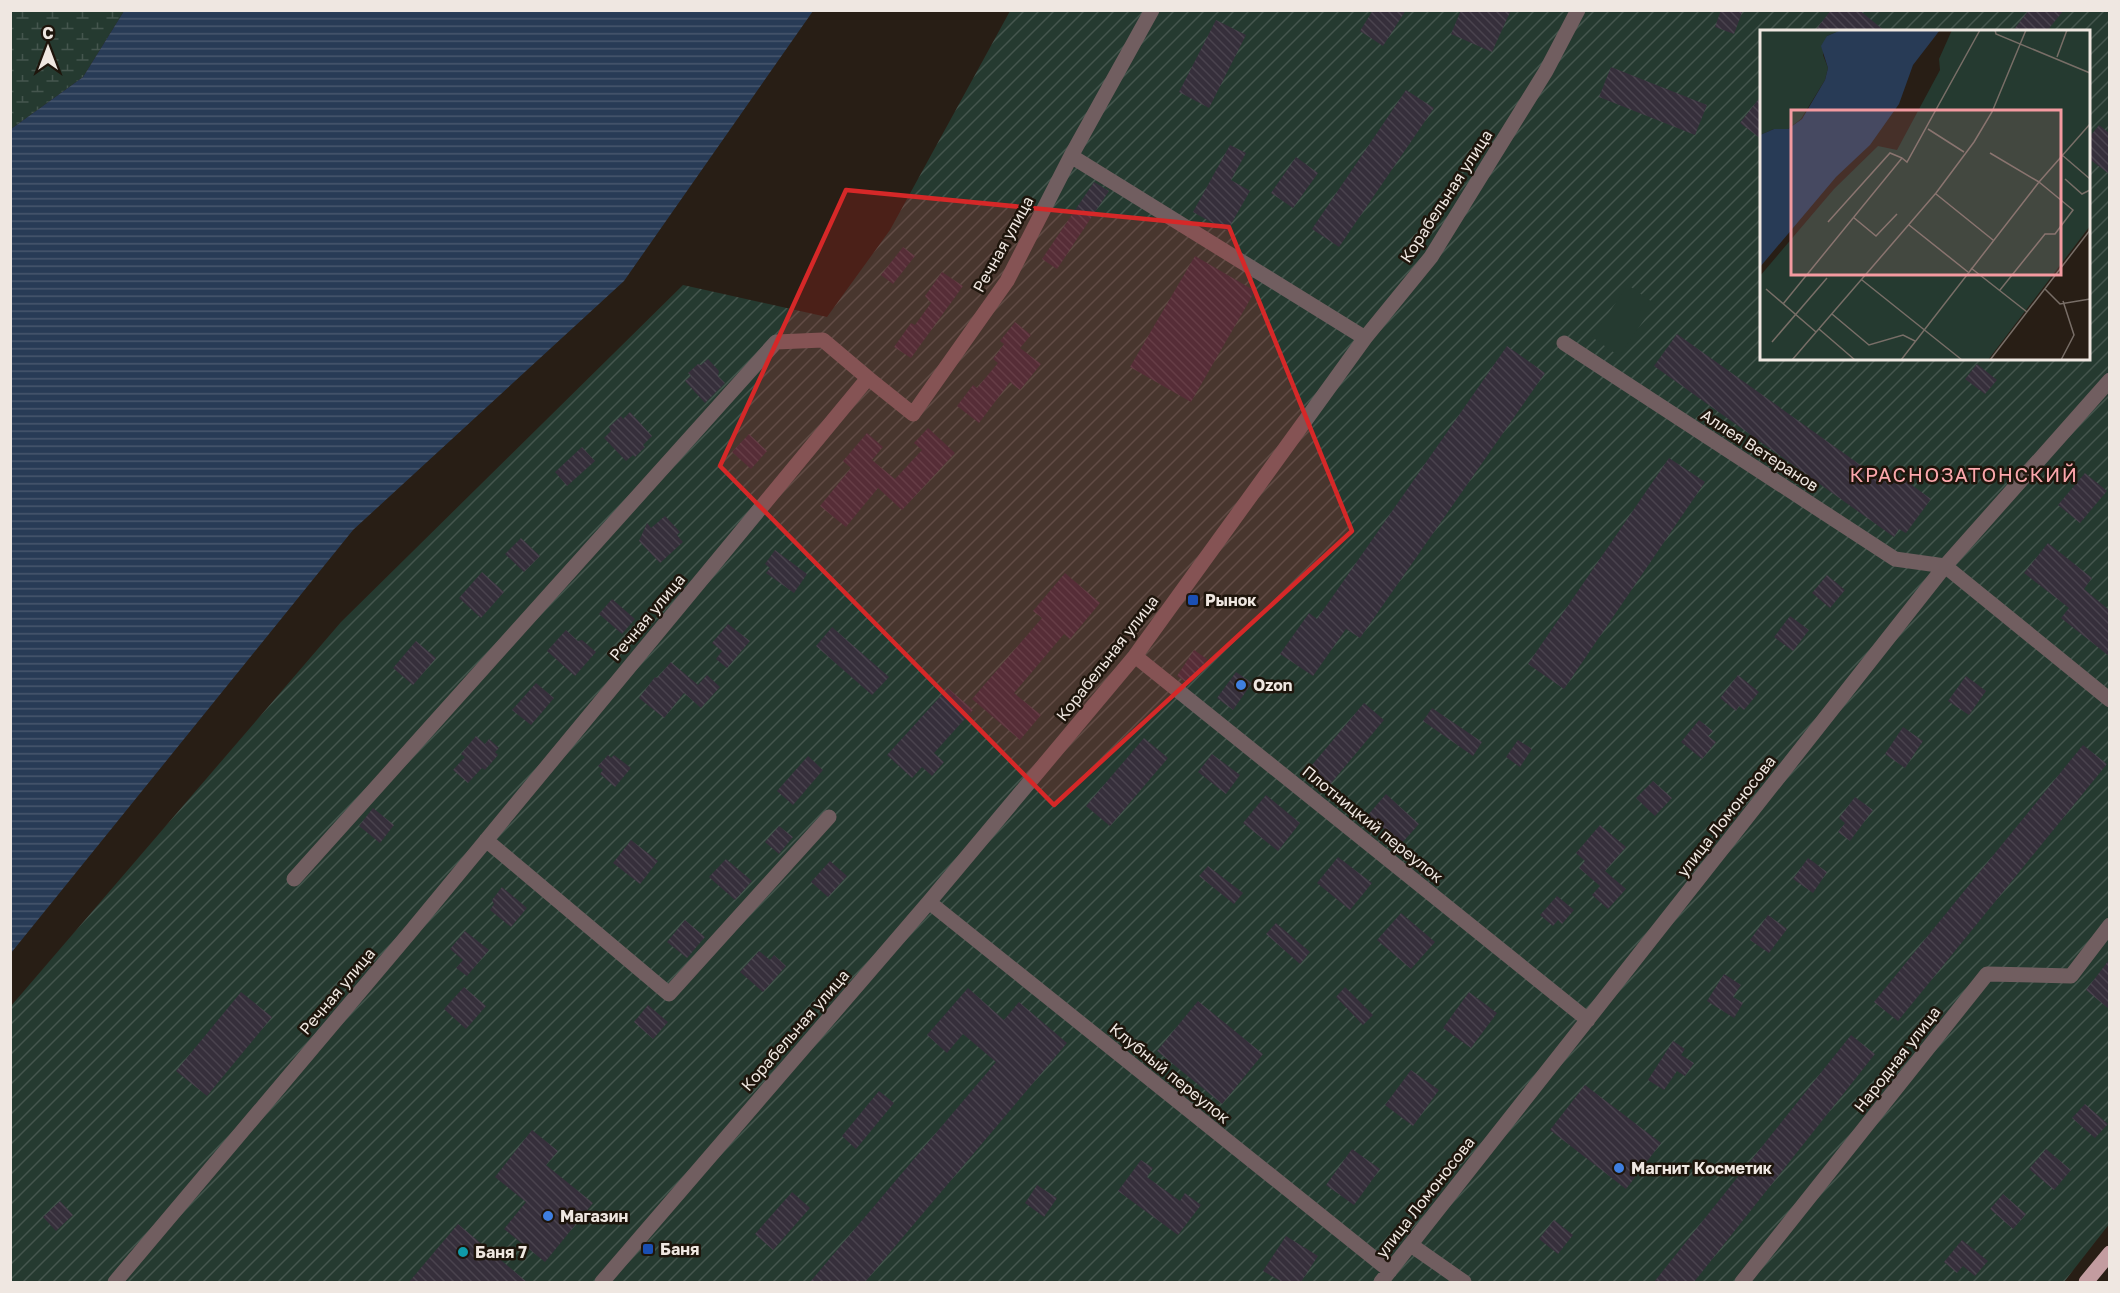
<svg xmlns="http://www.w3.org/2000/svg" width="2120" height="1293" font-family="'Golos Text',sans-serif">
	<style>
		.wetland { fill: url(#wetland-marsh) }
		.garden { fill: url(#garden-furrows); fill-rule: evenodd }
		.pitch { fill: #253a30 }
		.water { fill: url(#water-rules) }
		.building { fill: url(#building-back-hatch) }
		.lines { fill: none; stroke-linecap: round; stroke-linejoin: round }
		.minor { stroke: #715e60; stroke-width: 15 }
		.primary { stroke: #c39ca0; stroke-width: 15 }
		.marked { fill: #d62828; fill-opacity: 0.2; stroke: #d62828; stroke-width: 4.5; stroke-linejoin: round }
		.transit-dot { fill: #1a4fb4; stroke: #1e150c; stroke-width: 2 }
		.shop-dot { fill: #3f7fe0; stroke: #1e150c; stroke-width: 2 }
		.culture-dot { fill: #0f9aa8; stroke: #1e150c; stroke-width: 2 }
		.labels { text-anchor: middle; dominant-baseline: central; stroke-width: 5; stroke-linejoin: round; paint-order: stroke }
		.street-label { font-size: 16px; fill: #efe7e1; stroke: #1e150c }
		.poi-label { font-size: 16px; font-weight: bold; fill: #efe7e1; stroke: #1e150c; text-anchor: start }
		.quarter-label { font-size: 20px; letter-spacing: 1.5px; fill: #fca7ac; stroke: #1e150c }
		.inset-road { fill: none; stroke: #786e67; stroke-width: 1.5 }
		.view { fill: #f49aa0; fill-opacity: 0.15; stroke: #f49aa0; stroke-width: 3 }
		.inset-edge { fill: none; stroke: #efe7e1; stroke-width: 3 }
	</style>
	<defs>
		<pattern id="wetland-marsh" width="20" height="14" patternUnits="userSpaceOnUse" patternTransform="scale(1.5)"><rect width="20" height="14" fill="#253a30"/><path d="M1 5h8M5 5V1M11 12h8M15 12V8" fill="none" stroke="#45564e"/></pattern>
		<pattern id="garden-furrows" width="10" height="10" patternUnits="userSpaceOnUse" patternTransform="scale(1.5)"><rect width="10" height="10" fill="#253a30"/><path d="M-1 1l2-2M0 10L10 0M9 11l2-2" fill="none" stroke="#45564e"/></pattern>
		<pattern id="water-rules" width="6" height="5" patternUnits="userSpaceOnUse" patternTransform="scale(1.5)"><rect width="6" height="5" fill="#283b56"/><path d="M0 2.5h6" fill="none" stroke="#48576e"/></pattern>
		<pattern id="building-back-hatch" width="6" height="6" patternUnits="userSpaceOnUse" patternTransform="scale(1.5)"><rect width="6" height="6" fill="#362f3b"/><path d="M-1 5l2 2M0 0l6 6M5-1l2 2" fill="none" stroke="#4a434e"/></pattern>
	</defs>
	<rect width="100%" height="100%" fill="#281e15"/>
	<!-- wetland -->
	<path class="wetland" d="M 11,11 L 124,11 L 83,77 L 11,129 Z"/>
	<!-- garden -->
	<path class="garden" d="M 1010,11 L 2109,11 L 2110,1223 L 2064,1282 L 11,1282 L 11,1006 L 341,622 L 683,285 L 827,317 L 890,230 ZM 1762,32 L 2088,32 L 2088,358 L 1762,358 Z"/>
	<!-- pitch -->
	<path class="pitch" d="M 1628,285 L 1655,304 L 1619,356 L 1592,337 Z"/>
	<!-- water -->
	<path class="water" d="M 124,11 L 813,11 L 624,281 L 353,530 L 11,953 L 11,129 L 83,77 Z"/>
	<!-- building -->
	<path class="building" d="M 1373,10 L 1406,10 L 1383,46 L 1360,31 Z
		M 1461,10 L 1511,10 L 1492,52 L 1451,34 Z
		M 1721,10 L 1743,10 L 1734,34 L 1715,27 Z
		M 1831,10 L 1859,10 L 1886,32 L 1814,32 Z
		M 2029,10 L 2064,10 L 2046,32 L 2012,32 Z
		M 1216,20 L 1246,35 L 1209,108 L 1179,92 Z
		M 1611,67 L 1707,105 L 1695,135 L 1599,97 Z
		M 1406,90 L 1434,108 L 1339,247 L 1312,229 Z
		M 1761,96 L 1761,139 L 1740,123 Z
		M 2099,125 L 2109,133 L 2109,174 L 2088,158 L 2088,139 Z
		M 1230,145 L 1246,153 L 1231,180 L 1250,191 L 1227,231 L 1193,212 Z
		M 1296,157 L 1318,173 L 1293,208 L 1271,193 Z
		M 1094,182 L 1109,191 L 1057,269 L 1042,259 Z
		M 903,247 L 915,256 L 893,284 L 881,275 Z
		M 1195,256 L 1255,291 L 1191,402 L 1130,367 Z
		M 942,272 L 963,286 L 911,358 L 894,347 L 911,323 L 915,325 L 931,303 L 925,296 Z
		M 1015,322 L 1031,335 L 1020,348 L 1041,364 L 1020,390 L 1010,382 L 979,423 L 957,406 L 973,385 L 977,388 L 998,363 L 993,359 L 1004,344 L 1000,341 Z
		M 1677,334 L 1880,479 L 1888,468 L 1931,499 L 1906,533 L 1899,529 L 1894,537 L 1654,366 Z
		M 1507,346 L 1545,373 L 1360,638 L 1346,629 L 1313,676 L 1280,654 L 1309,613 L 1317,619 Z
		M 708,359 L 719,371 L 718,376 L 725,383 L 705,403 L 685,381 L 691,376 L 688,373 L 698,364 L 701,365 Z
		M 1977,364 L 1997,380 L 1985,394 L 1965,379 Z
		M 630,412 L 652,436 L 643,445 L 645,447 L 635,457 L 633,455 L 626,461 L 604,438 L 611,431 L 609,427 L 621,416 L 623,419 Z
		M 928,428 L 955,453 L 902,510 L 878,488 L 846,527 L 820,506 L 851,468 L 843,461 L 867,433 L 883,447 L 872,460 L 895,479 L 922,450 L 914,443 Z
		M 749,434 L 767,451 L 751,469 L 732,452 Z
		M 582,447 L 595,461 L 567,486 L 555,472 Z
		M 1669,458 L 1705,482 L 1564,689 L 1528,664 Z
		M 2085,473 L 2107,491 L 2080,523 L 2058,505 Z
		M 665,516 L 680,532 L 677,535 L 683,542 L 660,563 L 639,541 L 647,523 L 651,528 Z
		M 521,538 L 540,556 L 524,572 L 505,554 Z
		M 2048,543 L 2092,578 L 2084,589 L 2109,610 L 2109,656 L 2061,618 L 2069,608 L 2024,573 Z
		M 775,550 L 807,574 L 794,593 L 766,573 L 770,568 L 765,564 Z
		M 482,572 L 504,592 L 481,618 L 459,598 Z
		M 1065,573 L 1100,603 L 1070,639 L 1064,634 L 1014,693 L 1041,715 L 1020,740 L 972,699 L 1042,618 L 1033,611 Z
		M 1827,575 L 1845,590 L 1830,608 L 1812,593 Z
		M 612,599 L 635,619 L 622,634 L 599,614 Z
		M 1790,616 L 1809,630 L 1793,651 L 1774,637 Z
		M 728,624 L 750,641 L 727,668 L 716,659 L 722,651 L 712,643 Z
		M 832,627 L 889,677 L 872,695 L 816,646 Z
		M 566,630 L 578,641 L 582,640 L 596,652 L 575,676 L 547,651 Z
		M 416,641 L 436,658 L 413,685 L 393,668 Z
		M 1194,650 L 1207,659 L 1189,684 L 1177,676 Z
		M 671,662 L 698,685 L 707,675 L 720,687 L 701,708 L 684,693 L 664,718 L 639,698 L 655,677 L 657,678 Z
		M 1236,672 L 1252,683 L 1233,710 L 1217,698 Z
		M 1738,675 L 1759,692 L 1744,710 L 1739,706 L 1736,711 L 1720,698 Z
		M 1966,676 L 1986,691 L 1969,715 L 1948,701 Z
		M 536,683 L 554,698 L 531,725 L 512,710 Z
		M 948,688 L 973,710 L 934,753 L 944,762 L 932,776 L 922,767 L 912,778 L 887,755 Z
		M 1364,703 L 1384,720 L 1327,788 L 1307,771 Z
		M 1432,708 L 1482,742 L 1473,756 L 1423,721 Z
		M 1699,720 L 1713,731 L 1708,736 L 1716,742 L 1702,759 L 1681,742 Z
		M 1903,727 L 1923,741 L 1905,768 L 1885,754 Z
		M 476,736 L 485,744 L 489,739 L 499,748 L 495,752 L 498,755 L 485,770 L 482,768 L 468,783 L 453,770 L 465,757 L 461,754 Z
		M 1144,738 L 1168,758 L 1110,826 L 1086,806 Z
		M 1518,740 L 1532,749 L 1520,767 L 1506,757 Z
		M 2083,745 L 2107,764 L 1898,1021 L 1874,1002 Z
		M 1212,754 L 1240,775 L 1226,794 L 1198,772 Z
		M 608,755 L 611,758 L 614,755 L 631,768 L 615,787 L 600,774 L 603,770 L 598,766 Z
		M 808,756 L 823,770 L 793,805 L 777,791 Z
		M 1653,781 L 1672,798 L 1655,816 L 1636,798 Z
		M 1386,794 L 1419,824 L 1401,844 L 1368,815 Z
		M 1266,795 L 1300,823 L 1278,851 L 1243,823 Z
		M 1855,797 L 1873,810 L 1850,841 L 1838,832 L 1845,823 L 1839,818 Z
		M 373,808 L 394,825 L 380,843 L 359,826 Z
		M 1600,825 L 1626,847 L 1605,871 L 1626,889 L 1608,909 L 1592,895 L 1600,886 L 1579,868 L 1585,861 L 1576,853 Z
		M 779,826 L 793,837 L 779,854 L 765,842 Z
		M 631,840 L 658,861 L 640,884 L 613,863 Z
		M 1338,857 L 1372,883 L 1350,910 L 1317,883 Z
		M 1808,858 L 1827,872 L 1813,893 L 1793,879 Z
		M 726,859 L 752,881 L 735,900 L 709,877 Z
		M 830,861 L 847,876 L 828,897 L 811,882 Z
		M 1208,866 L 1243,893 L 1234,904 L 1199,876 Z
		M 502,887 L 527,908 L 511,927 L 490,910 L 494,904 L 492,900 Z
		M 1557,896 L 1574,910 L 1562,924 L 1558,920 L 1553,926 L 1540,915 Z
		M 1401,913 L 1435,942 L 1411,969 L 1377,940 Z
		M 1768,915 L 1787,929 L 1769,953 L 1750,940 Z
		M 685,920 L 705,937 L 687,958 L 667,942 Z
		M 1276,923 L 1310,952 L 1300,964 L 1266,934 Z
		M 465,931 L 489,950 L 467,976 L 456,968 L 463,960 L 450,949 Z
		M 759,951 L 770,960 L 774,955 L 786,966 L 763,992 L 740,972 Z
		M 2109,960 L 2109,1009 L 2086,990 Z
		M 1724,974 L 1741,985 L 1733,997 L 1743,1003 L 1734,1018 L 1707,1001 Z
		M 464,987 L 486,1006 L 466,1029 L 444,1009 Z
		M 1345,987 L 1373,1015 L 1363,1025 L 1336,997 Z
		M 968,988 L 1004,1020 L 1019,1002 L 1067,1043 L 865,1282 L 810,1282 L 996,1062 L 963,1034 L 947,1053 L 927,1035 Z
		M 241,992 L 272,1017 L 207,1096 L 176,1071 Z
		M 1469,992 L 1497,1013 L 1471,1048 L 1443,1028 Z
		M 1198,1001 L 1263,1054 L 1222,1104 L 1157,1051 Z
		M 648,1005 L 668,1022 L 653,1039 L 634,1022 Z
		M 1851,1035 L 1875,1054 L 1694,1282 L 1654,1282 Z
		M 1673,1041 L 1685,1049 L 1681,1055 L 1694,1063 L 1685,1076 L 1677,1071 L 1664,1090 L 1648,1080 Z
		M 1411,1070 L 1439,1090 L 1413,1126 L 1385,1105 Z
		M 1585,1085 L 1661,1143 L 1626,1189 L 1550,1130 Z
		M 879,1091 L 894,1103 L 856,1149 L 842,1136 Z
		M 2085,1104 L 2108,1124 L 2095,1138 L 2072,1118 Z
		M 532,1130 L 558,1151 L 546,1165 L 593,1203 L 545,1262 L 504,1229 L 526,1202 L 495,1177 Z
		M 1352,1149 L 1380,1169 L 1354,1205 L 1326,1185 Z
		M 2046,1149 L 2071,1170 L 2054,1190 L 2029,1169 Z
		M 1141,1160 L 1153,1168 L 1147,1177 L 1180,1201 L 1185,1193 L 1201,1205 L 1178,1235 L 1118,1191 Z
		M 1037,1185 L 1057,1198 L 1044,1217 L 1025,1203 Z
		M 792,1192 L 810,1208 L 773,1250 L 755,1234 Z
		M 2003,1194 L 2026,1214 L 2013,1229 L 1990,1209 Z
		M 60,1201 L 73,1215 L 56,1231 L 43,1217 Z
		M 1554,1220 L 1573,1235 L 1558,1254 L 1539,1239 Z
		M 458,1224 L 527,1282 L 409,1282 Z
		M 1286,1236 L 1318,1256 L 1301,1282 L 1282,1282 L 1263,1271 Z
		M 1962,1240 L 1988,1261 L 1975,1276 L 1963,1266 L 1957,1273 L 1944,1262 Z"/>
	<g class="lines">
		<!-- minor -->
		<path class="minor" d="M 1071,156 L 1365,338
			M 1564,343 L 1895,559 L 1945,566
			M 1945,566 L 2110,700
			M 1135,656 L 1588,1020
			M 486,840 L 669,994 L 829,817
			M 294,879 L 776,342 L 823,340 L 868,378
			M 929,902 L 1390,1271
			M 1411,1245 L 1464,1282
			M 115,1282 L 412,930 L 868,378 L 913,414 L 1007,281 L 1071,156 L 1152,10
			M 602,1282 L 929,902 L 1135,656 L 1365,338 L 1431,257 L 1546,71 L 1578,10
			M 1381,1282 L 1945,566 L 2110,380
			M 1742,1282 L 1987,974 L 2071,976 L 2110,925"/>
		<!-- primary -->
		<path class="primary" d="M 2086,1282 L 2110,1253"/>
	</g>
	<!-- marked area -->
	<path class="marked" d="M 846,190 L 1229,227 L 1352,531 L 1054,805 L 720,466 Z"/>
	<!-- markers -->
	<g class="transit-dot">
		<rect x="1187" y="594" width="12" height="12" rx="3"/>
		<rect x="642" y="1243" width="12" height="12" rx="3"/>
	</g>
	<g class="shop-dot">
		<circle cx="1241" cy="685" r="6"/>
		<circle cx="1619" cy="1168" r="6"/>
		<circle cx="548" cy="1216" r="6"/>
	</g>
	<circle class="culture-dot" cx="463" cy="1252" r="6"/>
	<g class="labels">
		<!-- street labels -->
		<g class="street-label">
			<text transform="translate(1446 196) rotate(-57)">Корабельная улица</text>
			<text transform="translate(1003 244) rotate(-61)">Речная улица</text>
			<text transform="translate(1760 450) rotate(33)">Аллея Ветеранов</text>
			<text transform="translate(647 617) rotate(-50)">Речная улица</text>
			<text transform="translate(1107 658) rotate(-52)">Корабельная улица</text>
			<text transform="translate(1726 816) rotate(-52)">улица Ломоносова</text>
			<text transform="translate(1373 824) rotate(39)">Плотницкий переулок</text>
			<text transform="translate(337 991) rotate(-50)">Речная улица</text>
			<text transform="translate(795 1030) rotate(-49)">Корабельная улица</text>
			<text transform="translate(1897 1059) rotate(-52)">Народная улица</text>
			<text transform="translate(1170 1073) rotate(39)">Клубный переулок</text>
			<text transform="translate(1425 1197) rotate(-52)">улица Ломоносова</text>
		</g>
		<!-- poi labels -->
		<g class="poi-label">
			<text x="1205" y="600">Рынок</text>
			<text x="1253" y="685">Ozon</text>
			<text x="1631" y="1168">Магнит Косметик</text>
			<text x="560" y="1216">Магазин</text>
			<text x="660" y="1249">Баня</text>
			<text x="475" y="1252">Баня 7</text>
		</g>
		<!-- quarter labels -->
		<g class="quarter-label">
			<text x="1964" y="474">КРАСНОЗАТОНСКИЙ</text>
		</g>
	</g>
	<!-- overview -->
	<g transform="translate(1760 30)">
		<rect width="330" height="330" fill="#281e15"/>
		<path d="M 0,0 L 81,0 L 67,6 L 63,25 L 68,38 L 65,50 L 41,89 L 28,99 L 14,99 L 0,105 Z" fill="#253a30"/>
		<path d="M 192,0 L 330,0 L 330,196 L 228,330 L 0,330 L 0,246 L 74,159 L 118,116 L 137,120 L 180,40 L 179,29 Z" fill="#253a30"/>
		<path d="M 81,0 L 180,0 L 153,35 L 139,74 L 110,115 L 76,147 L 0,237 L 0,105 L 14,99 L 28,99 L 42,89 L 65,50 L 68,38 L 61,16 L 67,6 Z" fill="#283b56"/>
		<path class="inset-road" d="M 235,0 L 236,4 L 330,43M 297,27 L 307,0M 168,99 L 204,122M 230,123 L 279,152M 302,125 L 330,149M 305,149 L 322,164 L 330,160M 176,164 L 233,210M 93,187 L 116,206 L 137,184M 68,192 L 130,123 L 142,128M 149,195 L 208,242M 211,238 L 267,282M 102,250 L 202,330M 6,259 L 56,302M 285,259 L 300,274 L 330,269M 240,260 L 285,204 L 295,204 L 313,180 L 279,152M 23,274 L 142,128 L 147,132 L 220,0M 72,284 L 109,315 L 143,305 L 155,311M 59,299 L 95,330M 12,312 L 67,248M 32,330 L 176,163 L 214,112 L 232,82 L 266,0M 141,330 L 279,152 L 330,94M 230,330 L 330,200M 301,330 L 314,305 L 303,271"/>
		<path class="view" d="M 31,80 L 301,80 L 301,245 L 31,245 Z"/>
		<rect width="330" height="330" class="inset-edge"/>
	</g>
	<!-- border -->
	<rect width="2120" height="1293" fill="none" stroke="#efe7e1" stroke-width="24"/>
	<!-- north arrow -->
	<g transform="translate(48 48)" stroke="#1e150c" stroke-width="4.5" paint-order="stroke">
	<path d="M0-4.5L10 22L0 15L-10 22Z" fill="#efe7e1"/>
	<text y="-9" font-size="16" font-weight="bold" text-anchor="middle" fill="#efe7e1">С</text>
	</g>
</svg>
